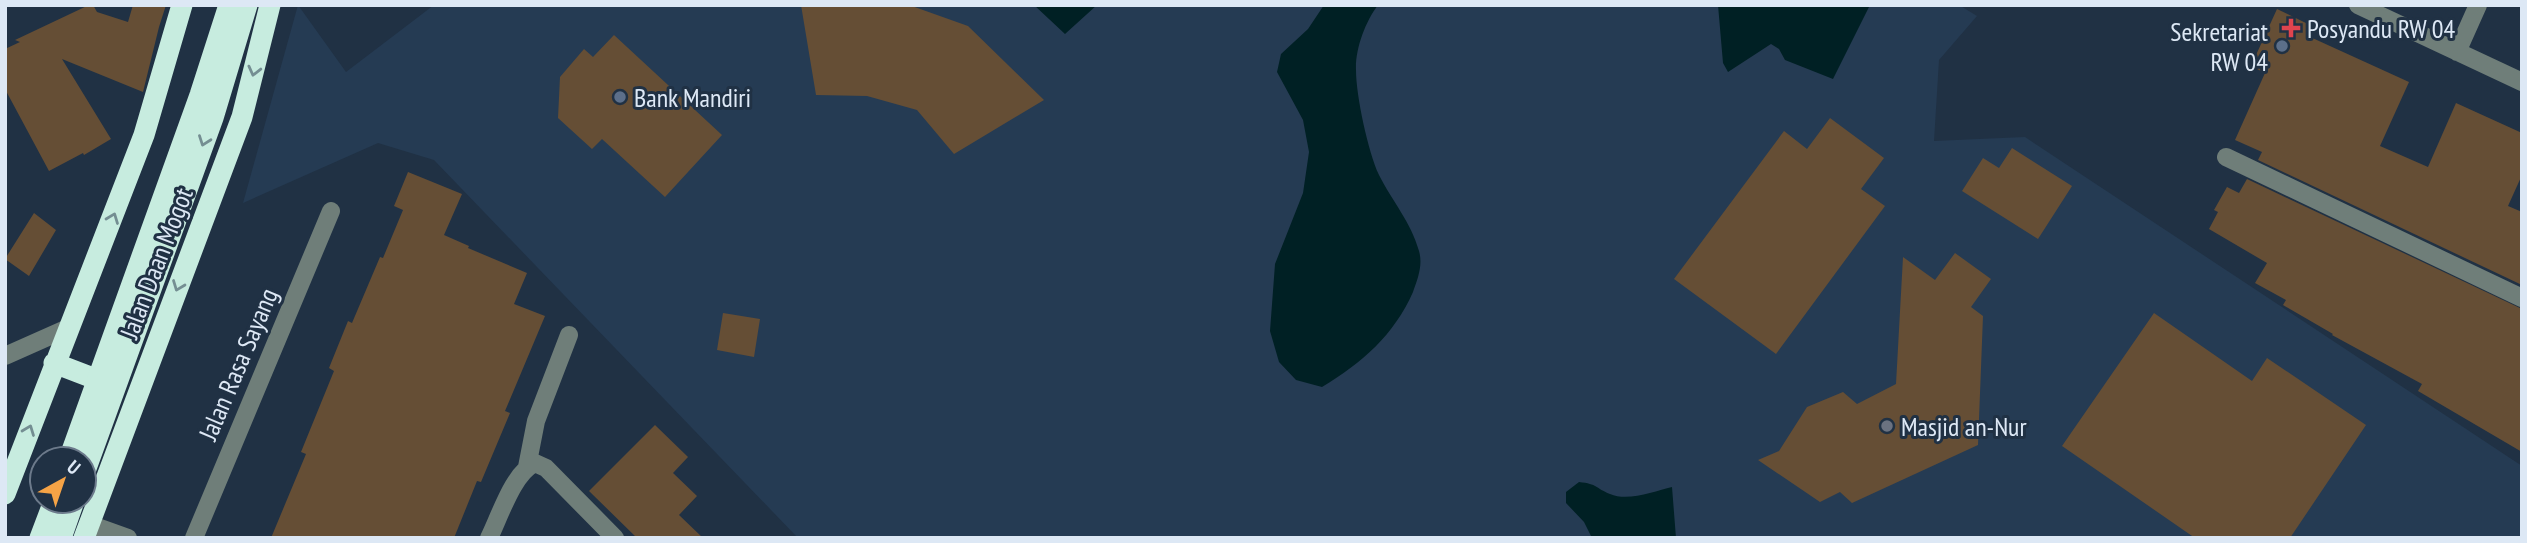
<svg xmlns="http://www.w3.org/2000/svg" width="2527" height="543" font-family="'PT Sans Narrow',sans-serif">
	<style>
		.built { fill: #253b53 }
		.water { fill: #002024 }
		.building { fill: #654e35 }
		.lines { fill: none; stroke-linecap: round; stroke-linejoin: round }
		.minor { stroke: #6f7e79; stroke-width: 18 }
		.highway { stroke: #c7ecdf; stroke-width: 21 }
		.highway-bridge { stroke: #c7ecdf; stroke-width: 21 }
		.oneway { stroke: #748e92 }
		.health-dot { fill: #e0444e; stroke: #203144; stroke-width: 2.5 }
		.service-dot { fill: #5c6f8a; stroke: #203144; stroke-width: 2.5 }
		.worship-dot { fill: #6b7280; stroke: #203144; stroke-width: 2.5 }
		.labels { text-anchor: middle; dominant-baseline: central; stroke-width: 6; stroke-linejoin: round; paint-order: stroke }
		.poi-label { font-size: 26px; fill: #dde8f5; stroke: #203144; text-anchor: start }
		.street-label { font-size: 26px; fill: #dde8f5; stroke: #203144 }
	</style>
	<rect width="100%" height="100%" fill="#203144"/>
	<!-- built -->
	<path class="built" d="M 298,5 L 346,72 L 434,5 L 1959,5 L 1977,16 L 1939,60 L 1934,141 L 2025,137 L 2522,466 L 2522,538 L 798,538 L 434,160 L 378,143 L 243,203 Z"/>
	<!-- water -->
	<path class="water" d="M 1034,5 L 1097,5 L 1065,34 Z
		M 1324,5 L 1378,5 C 1365,22 1355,50 1356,70 C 1356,96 1368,151 1379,175 C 1392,201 1411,222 1419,251 C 1423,265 1418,278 1413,292 C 1394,335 1362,363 1322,387 L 1296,380 L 1279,362 L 1270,331 L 1275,264 L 1303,193 L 1309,152 L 1303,120 L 1277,72 L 1281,54 L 1308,29 Z
		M 1718,5 L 1870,5 L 1833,79 L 1785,60 L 1779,49 L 1771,44 L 1728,72 L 1723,63 Z
		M 1579,482 C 1598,484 1595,488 1610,494 C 1628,502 1655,491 1672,487 L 1676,538 L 1592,538 L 1584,522 L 1566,503 L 1566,492 Z"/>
	<!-- building -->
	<path class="building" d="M 89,5 L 93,5 L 97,12 L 128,22 L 133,5 L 166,5 L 159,27 L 143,92 L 62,59 L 111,139 L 84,155 L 83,153 L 49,171 L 5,89 L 5,49 L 20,42 L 15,40 Z
		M 801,5 L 909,5 L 968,26 L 1044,100 L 954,154 L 917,110 L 867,96 L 816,95 Z
		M 2277,9 L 2312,26 L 2308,36 L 2409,82 L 2380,146 L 2428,167 L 2456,103 L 2522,133 L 2522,175 L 2508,206 L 2522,212 L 2522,285 L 2258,160 L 2262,152 L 2235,140 L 2265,73 L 2251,66 Z
		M 614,35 L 722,135 L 665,197 L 602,139 L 592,149 L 558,118 L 560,77 L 584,49 L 593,57 Z
		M 1830,118 L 1884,158 L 1861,189 L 1885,206 L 1776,354 L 1674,279 L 1784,131 L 1807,149 Z
		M 2012,148 L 2072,186 L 2038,239 L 1962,191 L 1983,158 L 1999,168 Z
		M 408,172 L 462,194 L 444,235 L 469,246 L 468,248 L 527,273 L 514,304 L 545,316 L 505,411 L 510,413 L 481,482 L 477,481 L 454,538 L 271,538 L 306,454 L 301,452 L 334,371 L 329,368 L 348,321 L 352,323 L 380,257 L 383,258 L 403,210 L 394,206 Z
		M 2247,179 L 2522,309 L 2522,452 L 2418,391 L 2422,384 L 2332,335 L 2333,334 L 2283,305 L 2286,300 L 2255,283 L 2267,263 L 2209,229 L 2218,212 L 2214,210 L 2227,187 L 2239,193 Z
		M 34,213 L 56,230 L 29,276 L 5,259 Z
		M 1955,253 L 1991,279 L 1971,307 L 1983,316 L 1978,445 L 1852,503 L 1840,492 L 1820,502 L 1758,460 L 1779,451 L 1807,407 L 1843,392 L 1857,404 L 1896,384 L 1903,257 L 1935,280 Z
		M 723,313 L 760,319 L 754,357 L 717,350 Z
		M 2154,313 L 2252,381 L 2267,358 L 2366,425 L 2290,538 L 2195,538 L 2062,446 Z
		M 655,425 L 688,457 L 673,473 L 697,496 L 679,515 L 703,538 L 637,538 L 589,491 Z"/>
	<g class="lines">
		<!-- minor -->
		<path class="minor" d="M 2358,5 L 2522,82
			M 2457,52 L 2478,5
			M 2226,157 L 2522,298
			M 5,356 L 68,328
			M 527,467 L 536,421 L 569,335
			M 89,524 L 128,538
			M 194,538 L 331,211
			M 489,538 C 500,516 513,473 535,463 L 546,468 L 615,538"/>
		<!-- highway -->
		<path class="highway" d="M 54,363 L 114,386
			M 5,494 L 144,135 L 182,5
			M 40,538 L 54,501
			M 61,538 L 74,501
			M 84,538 L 242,117 L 270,5"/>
		<!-- highway-bridge -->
		<path class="highway-bridge" d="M 69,459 L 200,95 L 229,5
			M 84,474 L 213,118 L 247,5"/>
	</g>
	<!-- one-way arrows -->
	<defs><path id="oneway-chevron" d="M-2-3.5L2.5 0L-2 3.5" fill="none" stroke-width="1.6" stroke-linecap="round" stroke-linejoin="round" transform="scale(1.75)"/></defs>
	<g class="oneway">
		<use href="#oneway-chevron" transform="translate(254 71) rotate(104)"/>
		<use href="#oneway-chevron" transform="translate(204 141) rotate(110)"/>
		<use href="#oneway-chevron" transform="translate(113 218) rotate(-69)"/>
		<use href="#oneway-chevron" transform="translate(178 286) rotate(111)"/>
		<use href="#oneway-chevron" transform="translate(29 430) rotate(-69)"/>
	</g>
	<!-- markers -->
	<path class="health-dot" d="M2287.5 17.5h7v7h7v7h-7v7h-7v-7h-7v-7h7z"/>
	<g class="service-dot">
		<circle cx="2282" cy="46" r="7"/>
		<circle cx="620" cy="97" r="7"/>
	</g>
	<circle class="worship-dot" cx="1887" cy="426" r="7"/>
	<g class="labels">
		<!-- poi labels -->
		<g class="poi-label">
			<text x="2307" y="28">Posyandu RW 04</text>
			<text x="2268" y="31" text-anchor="end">Sekretariat<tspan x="2268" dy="30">RW 04</tspan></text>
			<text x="634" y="97">Bank Mandiri</text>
			<text x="1901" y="426">Masjid an-Nur</text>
		</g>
		<!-- street labels -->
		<g class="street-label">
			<text transform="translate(156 263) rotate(-69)">Jalan Daan Mogot</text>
			<text transform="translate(238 364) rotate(-67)">Jalan Rasa Sayang</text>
		</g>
	</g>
	<!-- border -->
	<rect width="2527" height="543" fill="none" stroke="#dde8f5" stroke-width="14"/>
	<!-- north arrow -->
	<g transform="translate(63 480) rotate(40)"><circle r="33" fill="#203144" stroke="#6c7a8b" stroke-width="2"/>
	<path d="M0-5L12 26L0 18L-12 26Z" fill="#f5a346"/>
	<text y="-10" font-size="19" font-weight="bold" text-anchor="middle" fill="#dde8f5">U</text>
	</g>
</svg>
